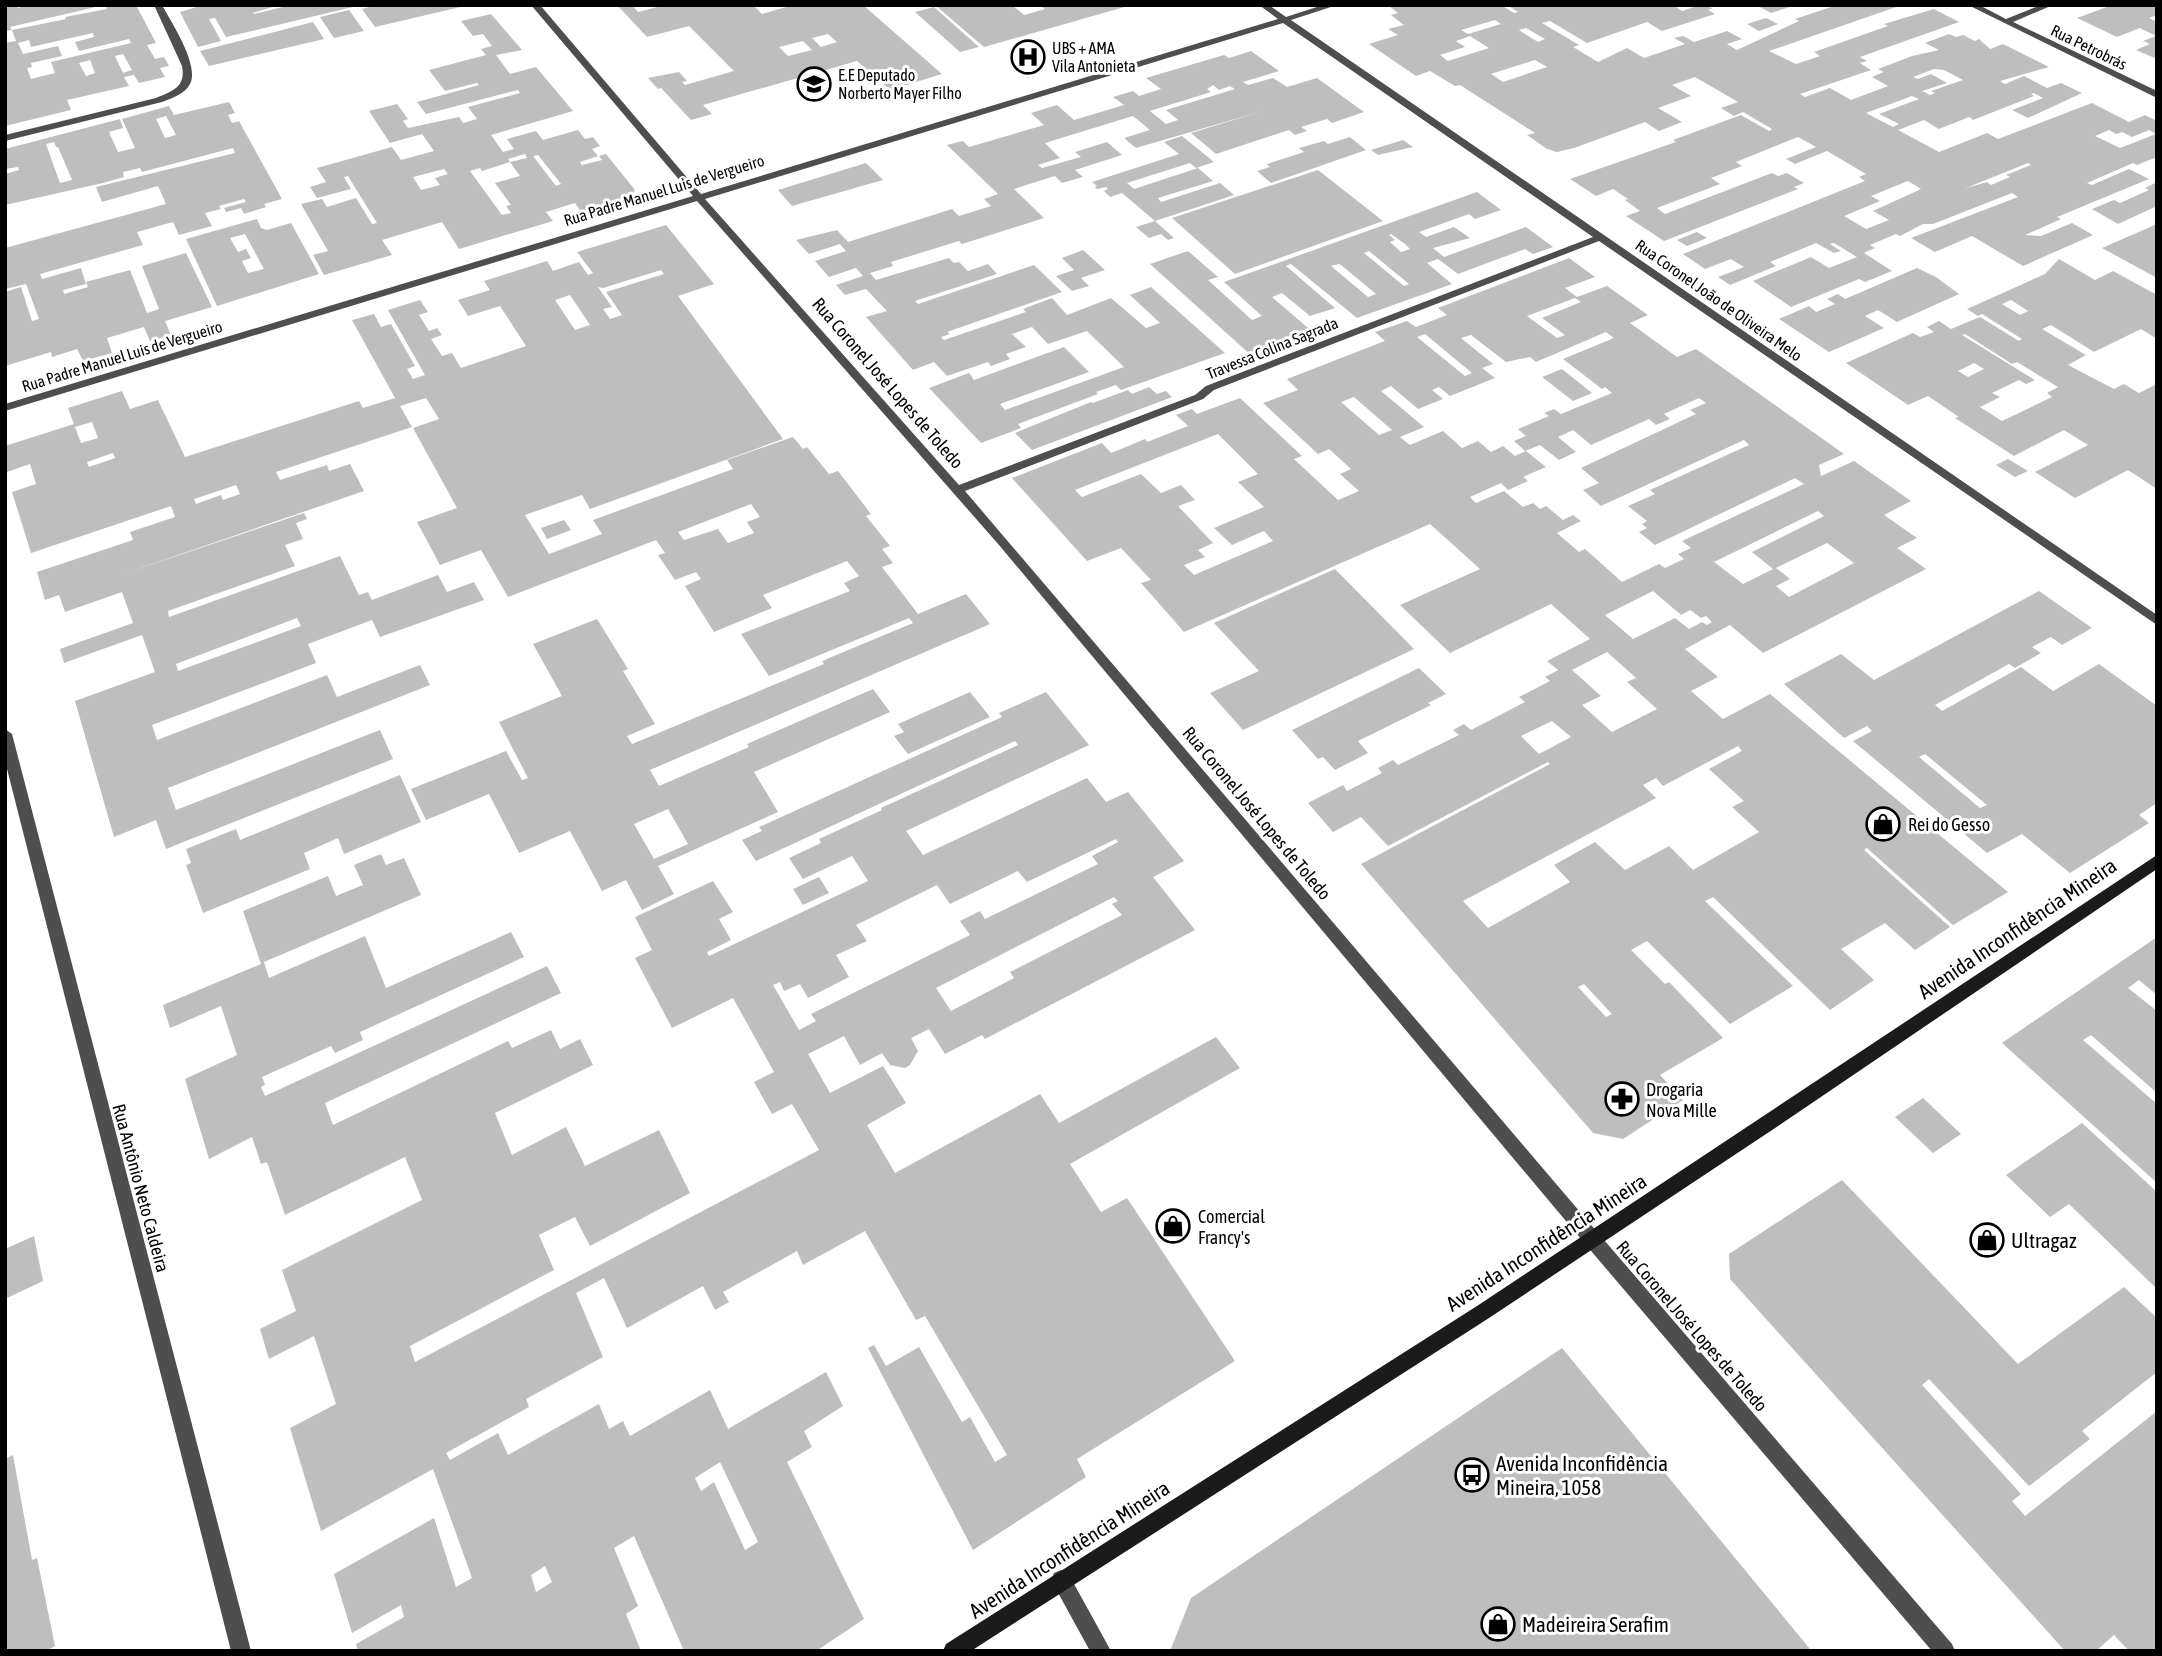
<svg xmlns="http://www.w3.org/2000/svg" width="2162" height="1656" font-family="'Asap Condensed',sans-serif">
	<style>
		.building { fill: #bebebe; fill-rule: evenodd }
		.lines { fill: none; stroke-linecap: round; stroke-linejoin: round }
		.street { fill: #4e4e4e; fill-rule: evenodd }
		.secondary { fill: #1b1b1b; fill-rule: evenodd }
		.labels { text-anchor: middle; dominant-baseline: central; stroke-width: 6; stroke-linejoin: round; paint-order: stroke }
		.far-street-label { font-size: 16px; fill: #000; stroke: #fff }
		.far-poi-label { font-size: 16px; fill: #000; stroke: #fff; text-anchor: start }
		.street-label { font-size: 18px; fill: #000; stroke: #fff }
		.poi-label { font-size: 18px; fill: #000; stroke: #fff; text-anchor: start }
		.near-street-label { font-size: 21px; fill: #000; stroke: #fff }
		.near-poi-label { font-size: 21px; fill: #000; stroke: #fff; text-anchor: start }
	</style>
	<rect width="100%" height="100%" fill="#fff"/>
	<!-- building -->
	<path class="building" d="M 5,5 L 17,5 L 18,8 L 28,5 L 100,6 L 10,27 L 12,30 L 5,31 Z
		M 115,5 L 136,5 L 156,43 L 147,45 L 155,59 L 164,57 L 169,66 L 160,68 L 165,77 L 139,83 L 134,75 L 124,77 L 129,86 L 67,100 L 71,110 L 5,126 L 5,43 L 16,41 L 12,30 L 66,19 L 65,17 L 107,9 L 106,7 ZM 93,33 L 94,37 L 75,42 L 79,51 L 129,39 L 131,43 L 51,62 L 55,73 L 31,79 L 27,68 L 32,67 L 31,63 L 62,56 L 58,46 L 23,54 L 18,43 L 29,40 L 31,47 ZM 123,54 L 132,70 L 123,73 L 115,56 ZM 90,60 L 95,73 L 86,76 L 79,63 Z
		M 203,5 L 279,5 L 253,13 L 254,14 L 291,5 L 353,7 L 226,37 L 215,18 L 209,19 L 221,41 L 198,47 L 180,12 Z
		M 376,5 L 464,5 L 465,6 L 375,27 L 362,9 Z
		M 617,5 L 632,5 L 638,12 L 665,5 L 753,5 L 762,14 L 793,5 L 863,5 L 942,74 L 890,90 L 857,61 L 703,105 L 712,114 L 691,120 L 661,88 L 658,89 L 648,78 L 679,72 L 687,81 L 682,82 L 685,85 L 734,71 L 689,26 L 647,37 ZM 828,34 L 837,42 L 821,47 L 812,38 ZM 803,41 L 812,50 L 788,56 L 779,47 Z
		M 935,5 L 1012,5 L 1024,15 L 1045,9 L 1040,5 L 1128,6 L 984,47 Z
		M 1395,5 L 1501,5 L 1514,13 L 1518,12 L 1507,5 L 1673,5 L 1682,11 L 1700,5 L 1713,8 L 1708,10 L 1715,14 L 1662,31 L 1647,22 L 1587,43 L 1550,21 L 1542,23 L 1579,45 L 1573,47 L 1598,62 L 1627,48 L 1644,58 L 1685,44 L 1674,38 L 1683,36 L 1694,42 L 1727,31 L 1742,39 L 1727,44 L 1737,50 L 1799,21 L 1795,19 L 1837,5 L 1902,5 L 1769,51 L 1796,64 L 1820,56 L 1814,52 L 1888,26 L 1884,24 L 1934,9 L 1959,22 L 1860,57 L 1867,61 L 1860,63 L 1871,70 L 1800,94 L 1805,97 L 1830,88 L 1851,100 L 1875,91 L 1888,86 L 1872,77 L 1884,72 L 1878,69 L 1912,56 L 1939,50 L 1925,43 L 1949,34 L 1956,37 L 1963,35 L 1975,41 L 1979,39 L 1990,49 L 2003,44 L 2049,67 L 2000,81 L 2005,84 L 2024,76 L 2047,88 L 2061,83 L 2082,93 L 2028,118 L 2012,110 L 2043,98 L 2034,93 L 2031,94 L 2034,96 L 1973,120 L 1969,117 L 1939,129 L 1924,120 L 1898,130 L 1939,152 L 1987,133 L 1998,139 L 2092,103 L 2129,122 L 2145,115 L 2157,121 L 2157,157 L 2137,165 L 2133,163 L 2087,183 L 2092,185 L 2129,169 L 2149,179 L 2057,217 L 2061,219 L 2025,235 L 2041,236 L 2072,223 L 2093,235 L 2023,266 L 1972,236 L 1935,252 L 1911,238 L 2018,197 L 2012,193 L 1933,224 L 1923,224 L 1900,236 L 1896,234 L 1870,245 L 1875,248 L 1864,253 L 1892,271 L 1865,282 L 1859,279 L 1791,307 L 1753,281 L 1811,257 L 1829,268 L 1857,257 L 1834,243 L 1830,244 L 1841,251 L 1834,253 L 1816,243 L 1770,262 L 1776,266 L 1730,285 L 1718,277 L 1744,267 L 1731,259 L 1705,269 L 1683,254 L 1865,181 L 1859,177 L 1866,174 L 1827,151 L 1795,164 L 1786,159 L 1816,147 L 1798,137 L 1736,162 L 1742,166 L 1711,178 L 1720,184 L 1657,208 L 1665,214 L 1772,173 L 1778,176 L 1787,173 L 1804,183 L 1794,187 L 1798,189 L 1664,241 L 1626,216 L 1640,211 L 1625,200 L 1628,199 L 1613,189 L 1596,196 L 1570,179 L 1676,142 L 1673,140 L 1741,115 L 1769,131 L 1772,129 L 1743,112 L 1734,116 L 1721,108 L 1738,102 L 1695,77 L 1672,85 L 1691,96 L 1658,108 L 1682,122 L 1659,131 L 1645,122 L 1574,148 L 1557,152 L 1547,149 L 1527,135 L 1535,133 L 1460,85 L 1455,86 L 1430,71 L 1416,76 L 1369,44 L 1398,35 L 1388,29 L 1404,25 L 1391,15 L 1398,13 L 1390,7 ZM 1495,20 L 1501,24 L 1468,34 L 1461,30 ZM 1526,28 L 1545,39 L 1538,42 L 1519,30 ZM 1470,36 L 1489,48 L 1448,61 L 1440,55 L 1465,47 L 1456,41 ZM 1535,60 L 1547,67 L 1503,82 L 1491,74 ZM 1934,69 L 1944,70 L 1963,80 L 1931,91 L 1935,93 L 1930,95 L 1922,91 L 1947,83 L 1931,74 L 1918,79 L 1913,77 ZM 1912,96 L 1919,99 L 1879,114 L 1899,124 L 1893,127 L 1866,113 ZM 2109,130 L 2116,134 L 2122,132 L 2132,137 L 2149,130 L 2156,134 L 2120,148 L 2095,136 ZM 2028,163 L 2031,165 L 2006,175 L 2010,177 L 1991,185 L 1987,182 L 1966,188 ZM 1908,181 L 1921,189 L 1873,211 L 1889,220 L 1866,229 L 1844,216 L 1880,201 L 1871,196 Z
		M 1756,5 L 1793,5 L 1793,6 L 1771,13 Z
		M 2112,5 L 2157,5 L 2157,15 L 2149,18 L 2157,22 L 2157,59 L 2136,50 L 2150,44 L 2143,41 L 2156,36 L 2140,28 L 2117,37 L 2077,18 Z
		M 934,7 L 979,47 L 960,52 L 915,12 Z
		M 349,10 L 364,31 L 334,38 L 320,17 Z
		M 491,14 L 522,50 L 496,55 L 510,74 L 536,67 L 573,111 L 491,135 L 503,152 L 514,149 L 507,139 L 536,131 L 543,140 L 578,130 L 585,139 L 593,137 L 600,146 L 592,149 L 598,156 L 580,162 L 582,165 L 602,160 L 599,156 L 606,154 L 635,190 L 629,199 L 582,213 L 575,203 L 546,212 L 553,221 L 459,249 L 442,222 L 382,240 L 392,255 L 324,275 L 313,255 L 328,251 L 301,204 L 322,199 L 327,207 L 356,198 L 372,224 L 377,223 L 348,176 L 344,177 L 351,189 L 317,198 L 310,187 L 326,182 L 317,168 L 392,147 L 401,160 L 434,151 L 422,134 L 390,143 L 369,111 L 397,104 L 408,119 L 403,121 L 408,128 L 459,117 L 463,123 L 477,119 L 468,107 L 520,93 L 518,90 L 426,114 L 417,102 L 479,85 L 477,83 L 445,91 L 429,70 L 486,55 L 481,49 L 492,46 L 483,34 L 473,36 L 461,21 ZM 525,154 L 527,158 L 510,162 L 520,176 L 495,183 L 511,205 L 506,206 L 511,213 L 502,215 L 470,171 L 480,168 L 482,171 L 510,162 L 508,159 ZM 538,155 L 550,170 L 561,184 L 556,186 L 533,156 ZM 444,169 L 448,174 L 435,178 L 440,185 L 421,190 L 413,177 Z
		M 1766,18 L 1778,24 L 1759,31 L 1747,24 Z
		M 313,22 L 324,39 L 209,66 L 200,51 Z
		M 1251,51 L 1279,71 L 1243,82 L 1248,85 L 1273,78 L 1287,87 L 1317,78 L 1364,112 L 1332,123 L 1327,119 L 1301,127 L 1307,131 L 1295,135 L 1289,130 L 1216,154 L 1191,133 L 1266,110 L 1136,148 L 1124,138 L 1150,130 L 1133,116 L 1045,143 L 1060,158 L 1038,165 L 1042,168 L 1081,157 L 1075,152 L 1107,142 L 1122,155 L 1075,170 L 1083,177 L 1062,183 L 1055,176 L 1014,189 L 1044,218 L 962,244 L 959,241 L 891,262 L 893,266 L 870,273 L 876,280 L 949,258 L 954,263 L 959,262 L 968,271 L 988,264 L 997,274 L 915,301 L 918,304 L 1034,265 L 1062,292 L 947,332 L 950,334 L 941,337 L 944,340 L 1026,312 L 1023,309 L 1052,298 L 1067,315 L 1111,298 L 1146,328 L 1160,323 L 1130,295 L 1151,287 L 1225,353 L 1121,390 L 1116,385 L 1096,392 L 1098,394 L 1018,424 L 1021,428 L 981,443 L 929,388 L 969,373 L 974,380 L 1064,347 L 1089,372 L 1000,404 L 1005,410 L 1124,367 L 1087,331 L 1048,344 L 1032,327 L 1012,334 L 1026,347 L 1006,354 L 1010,359 L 991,366 L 988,362 L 947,376 L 934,362 L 913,370 L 866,317 L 887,311 L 866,289 L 845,295 L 836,285 L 863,276 L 856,268 L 829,277 L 815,261 L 846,251 L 840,244 L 809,254 L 796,240 L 837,230 L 848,242 L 952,209 L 959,216 L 991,206 L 984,199 L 998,194 L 947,145 L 963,141 L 969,147 L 1044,125 L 1031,113 L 1057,105 L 1074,120 L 1124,105 L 1113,97 L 1133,91 L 1139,96 L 1161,89 L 1146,78 L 1224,55 L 1229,58 ZM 1213,85 L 1219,90 L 1230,86 L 1235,89 L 1166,110 L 1178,120 L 1166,124 L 1150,111 L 1211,92 L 1207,89 Z
		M 229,102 L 235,113 L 228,115 L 232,123 L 239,121 L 282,199 L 264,204 L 266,207 L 244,214 L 241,208 L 226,212 L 224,208 L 246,202 L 244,199 L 219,206 L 221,209 L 205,213 L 212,226 L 179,235 L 173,222 L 137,232 L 143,245 L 40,274 L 42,279 L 81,268 L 86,284 L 63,290 L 64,294 L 88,287 L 86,282 L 130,270 L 147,313 L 159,309 L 142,266 L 186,253 L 212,307 L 165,321 L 171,335 L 150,341 L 144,327 L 107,338 L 112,353 L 83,361 L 77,349 L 52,357 L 51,352 L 5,366 L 5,292 L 21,287 L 32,321 L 39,319 L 26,284 L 5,289 L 5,248 L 166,204 L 158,186 L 102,202 L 96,187 L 235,153 L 233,148 L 142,172 L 140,168 L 123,172 L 124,177 L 103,183 L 5,205 L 5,174 L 19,170 L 18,167 L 5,169 L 5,149 L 120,119 L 123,128 L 109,132 L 118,152 L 135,148 L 122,119 L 169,106 L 174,115 ZM 166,116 L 176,135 L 165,138 L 156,119 ZM 54,142 L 56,147 L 58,147 L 72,180 L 60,183 L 46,144 Z
		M 1182,136 L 1214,162 L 1196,168 L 1190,163 L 1127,183 L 1134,189 L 1198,168 L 1213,181 L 1158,198 L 1161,202 L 1220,183 L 1234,195 L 1155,221 L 1122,193 L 1110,197 L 1104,191 L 1108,189 L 1106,187 L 1097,189 L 1095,187 L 1097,186 L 1092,182 L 1179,154 L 1164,142 Z
		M 1350,137 L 1366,150 L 1271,183 L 1257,171 L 1270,167 L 1267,164 L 1304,152 L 1299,148 L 1324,141 L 1328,144 Z
		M 1403,140 L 1413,147 L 1378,155 L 1371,150 Z
		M 866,163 L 883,180 L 792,206 L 778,190 Z
		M 1318,170 L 1383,221 L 1235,274 L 1172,218 Z
		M 2157,182 L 2157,206 L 2118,224 L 2092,209 L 2114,200 L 2120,203 L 2149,190 L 2145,188 Z
		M 1477,192 L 1501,210 L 1475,219 L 1469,214 L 1419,232 L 1426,237 L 1454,227 L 1470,238 L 1433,248 L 1444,257 L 1526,227 L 1553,247 L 1533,254 L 1525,249 L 1458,274 L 1438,259 L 1427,263 L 1452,284 L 1357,318 L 1291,264 L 1286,266 L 1335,308 L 1310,316 L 1282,293 L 1272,297 L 1315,334 L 1253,357 L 1150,264 L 1188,251 L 1218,277 L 1208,280 L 1252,320 L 1262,316 L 1224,282 ZM 1391,234 L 1405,244 L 1410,249 L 1401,252 L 1390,242 L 1395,240 L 1389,235 ZM 1369,251 L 1409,284 L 1404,286 L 1364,253 ZM 1339,264 L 1341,265 L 1376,294 L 1368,297 L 1331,266 Z
		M 257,219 L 261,228 L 267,230 L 291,223 L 319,274 L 217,306 L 186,239 ZM 245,234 L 264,269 L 248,273 L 242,261 L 251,258 L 246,249 L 238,252 L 230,238 Z
		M 1155,221 L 1174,238 L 1168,240 L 1161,234 L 1149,238 L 1136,227 Z
		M 2157,224 L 2157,278 L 2102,248 Z
		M 666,225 L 714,284 L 678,296 L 783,439 L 590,509 L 582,495 L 525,515 L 549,554 L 602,534 L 593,520 L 733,469 L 727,460 L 793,437 L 803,449 L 807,447 L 829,474 L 838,471 L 871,514 L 866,516 L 890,546 L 882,549 L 893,563 L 882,567 L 918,614 L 966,594 L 990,624 L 650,770 L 659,786 L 749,747 L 747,744 L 873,689 L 890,712 L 754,772 L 778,812 L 658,866 L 674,894 L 642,910 L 626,880 L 602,891 L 570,831 L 519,853 L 489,794 L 426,820 L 411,789 L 506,751 L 522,780 L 528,778 L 499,722 L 562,696 L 533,644 L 597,619 L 628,669 L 623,671 L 655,724 L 627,736 L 632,744 L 824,664 L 822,661 L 913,623 L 909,618 L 769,676 L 741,634 L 850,591 L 844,583 L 859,576 L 847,561 L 763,595 L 772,608 L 714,632 L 685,586 L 701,579 L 696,572 L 675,580 L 658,555 L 665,553 L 656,540 L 508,597 L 481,550 L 440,565 L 417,522 L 457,508 L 413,428 L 439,419 L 426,398 L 400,406 L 412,427 L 276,472 L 280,480 L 327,465 L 329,471 L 350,464 L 364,491 L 120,575 L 304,513 L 307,519 L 296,523 L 303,539 L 285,545 L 295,566 L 168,611 L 169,617 L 340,556 L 359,595 L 368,592 L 372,600 L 438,575 L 447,592 L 474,582 L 484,600 L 380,637 L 372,620 L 308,644 L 316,663 L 152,725 L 157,740 L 327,675 L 337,697 L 420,665 L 430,685 L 168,788 L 176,810 L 380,730 L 393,759 L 166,849 L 156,820 L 114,837 L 75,701 L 155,672 L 142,635 L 64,663 L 60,649 L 133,623 L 122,592 L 65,612 L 59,595 L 45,600 L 37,572 L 133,540 L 130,532 L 175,517 L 171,506 L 31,553 L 12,492 L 36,484 L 30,464 L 7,472 L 5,446 L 74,424 L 68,408 L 122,391 L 130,409 L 158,400 L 185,457 L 359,401 L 363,408 L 395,398 L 352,320 L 374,314 L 381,327 L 391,324 L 415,366 L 407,369 L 413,379 L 425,375 L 388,310 L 420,300 L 428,312 L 419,315 L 429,331 L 437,328 L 442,335 L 431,339 L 442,356 L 452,353 L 461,368 L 526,346 L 500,306 L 468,316 L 458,300 L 490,290 L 484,281 L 547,261 L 553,271 L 579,262 L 588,275 L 593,273 L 577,252 ZM 661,270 L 664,274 L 606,292 L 622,315 L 610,319 L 603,309 L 612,307 L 598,287 L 603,288 ZM 570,295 L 590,325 L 575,330 L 555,300 ZM 92,422 L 98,438 L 81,443 L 75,427 ZM 113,453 L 115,458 L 89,467 L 87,462 ZM 236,485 L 240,494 L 223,500 L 221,495 L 196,504 L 194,499 ZM 751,504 L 760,517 L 747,522 L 754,533 L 728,543 L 718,529 L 684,540 L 678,532 ZM 297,618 L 301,626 L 178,671 L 176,664 ZM 668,809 L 688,844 L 654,859 L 634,824 Z
		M 1697,232 L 1707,238 L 1687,246 L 1677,240 Z
		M 1083,250 L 1105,270 L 1081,278 L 1089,286 L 1072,291 L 1056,276 L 1074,270 L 1062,258 Z
		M 1569,258 L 1595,277 L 1565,288 L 1577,297 L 1607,286 L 1648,315 L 1630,323 L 1677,357 L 1696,349 L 1844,454 L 1819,465 L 1821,476 L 1854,461 L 1911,501 L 1884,515 L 1917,538 L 1897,548 L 1926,569 L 1763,653 L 1730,625 L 1685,649 L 1718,677 L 1691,691 L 1723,719 L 1770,694 L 2008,892 L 1953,925 L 1867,848 L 1864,850 L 1950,927 L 1915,950 L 1885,923 L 1841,949 L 1874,980 L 1830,1010 L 1713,897 L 1705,901 L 1793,986 L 1730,1024 L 1647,941 L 1631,950 L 1665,984 L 1669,982 L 1723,1038 L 1660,1075 L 1683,1100 L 1623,1139 L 1593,1133 L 1361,864 L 1550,764 L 1548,762 L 1388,846 L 1361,817 L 1333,832 L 1308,803 L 1343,785 L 1347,791 L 1382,773 L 1378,768 L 1393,760 L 1398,765 L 1459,735 L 1453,730 L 1464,724 L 1471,730 L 1525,702 L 1519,697 L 1550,681 L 1545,677 L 1558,670 L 1547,661 L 1590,639 L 1551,604 L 1450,653 L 1400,605 L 1480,569 L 1430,524 L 1184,632 L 1141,583 L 1151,580 L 1121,548 L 1087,561 L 1012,478 L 1102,443 L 1111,453 L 1145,439 L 1147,442 L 1188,426 L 1176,415 L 1192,409 L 1197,414 L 1240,398 L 1302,456 L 1294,459 L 1338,500 L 1359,491 L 1340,474 L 1351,469 L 1329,449 L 1318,454 L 1263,403 L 1298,390 L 1287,379 L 1385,341 L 1375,332 L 1407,321 L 1416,327 L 1447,315 L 1438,308 ZM 1575,298 L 1581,302 L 1542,318 L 1565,335 L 1557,338 L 1527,316 ZM 1606,332 L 1614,338 L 1563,359 L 1602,389 L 1605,387 L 1612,393 L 1561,414 L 1554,409 L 1544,413 L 1549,416 L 1518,429 L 1526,436 L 1514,441 L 1525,451 L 1540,445 L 1559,460 L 1576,452 L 1558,437 L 1573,430 L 1591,445 L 1649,419 L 1656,425 L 1670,419 L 1664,414 L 1699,398 L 1706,403 L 1690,410 L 1696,414 L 1581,468 L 1599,483 L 1583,490 L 1601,506 L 1744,440 L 1749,445 L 1650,490 L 1655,494 L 1628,506 L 1647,521 L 1642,524 L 1647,528 L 1639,532 L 1655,545 L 1795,478 L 1804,484 L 1682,541 L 1691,548 L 1678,554 L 1684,559 L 1665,568 L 1659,564 L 1622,582 L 1585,549 L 1579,552 L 1557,533 L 1581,521 L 1573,515 L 1563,520 L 1546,506 L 1540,509 L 1533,503 L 1523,507 L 1504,491 L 1476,503 L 1470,497 L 1501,483 L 1508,490 L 1528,481 L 1523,477 L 1546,467 L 1526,451 L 1515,456 L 1503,446 L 1491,452 L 1478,441 L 1462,448 L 1443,431 L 1410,445 L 1400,437 L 1424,427 L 1381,391 L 1391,386 L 1418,409 L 1443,399 L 1432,390 L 1439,387 L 1450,396 L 1495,378 L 1482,368 L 1493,364 L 1461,338 L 1471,335 L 1506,362 L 1530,357 L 1536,362 ZM 1425,334 L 1472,373 L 1465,376 L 1417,337 ZM 1354,397 L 1392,430 L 1379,435 L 1341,402 ZM 1218,434 L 1258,474 L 1238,482 L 1264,507 L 1214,528 L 1232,545 L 1264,531 L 1273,541 L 1194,575 L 1184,565 L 1205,557 L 1198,550 L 1213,543 L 1178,506 L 1195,500 L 1181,485 L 1161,493 L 1141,474 L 1082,497 L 1075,490 ZM 1818,511 L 1824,516 L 1752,552 L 1773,569 L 1743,584 L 1714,562 ZM 1827,543 L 1854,563 L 1789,597 L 1776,586 L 1790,579 L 1776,568 ZM 1653,591 L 1681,615 L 1690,610 L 1701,618 L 1706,616 L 1712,622 L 1707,625 L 1702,622 L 1689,629 L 1675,618 L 1633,639 L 1605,615 ZM 1607,652 L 1636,678 L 1627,682 L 1657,709 L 1612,732 L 1582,705 L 1601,696 L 1572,670 ZM 1552,721 L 1571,737 L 1539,754 L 1521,736 ZM 1738,746 L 1742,751 L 1709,769 L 1744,801 L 1732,807 L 1759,832 L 1693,870 L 1669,846 L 1625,870 L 1595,842 L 1554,865 L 1570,882 L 1488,928 L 1463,901 L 1656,798 L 1643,785 L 1656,778 L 1663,786 ZM 1584,984 L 1612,1014 L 1606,1017 L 1578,987 Z
		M 2059,259 L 2095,280 L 2113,271 L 2157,295 L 2157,339 L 2141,329 L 2094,352 L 2051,325 L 2042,329 L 2086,355 L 2068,365 L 2114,389 L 2124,384 L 2139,393 L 2157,384 L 2157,489 L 2128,470 L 2075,498 L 2035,472 L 2088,445 L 2064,430 L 2014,456 L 1955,418 L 1959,417 L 1928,396 L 1908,405 L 1846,363 L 1913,333 L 1920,337 L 1934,332 L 1927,327 L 1939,321 L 1951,329 L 1980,317 L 2019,341 L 2022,339 L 1982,314 L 1978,316 L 1967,309 L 2045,274 ZM 2011,300 L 2028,311 L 2020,315 L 2002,304 ZM 1965,334 L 2012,364 L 2017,362 L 2058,387 L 2047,393 L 2052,397 L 2002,421 L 1980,407 L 2000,397 L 1992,393 L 2019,380 L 2026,384 L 2035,380 L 1962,335 ZM 1974,363 L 1984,369 L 1968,377 L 1958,371 Z
		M 1917,268 L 1936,277 L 1959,294 L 1897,322 L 1878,310 L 1865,316 L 1884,328 L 1829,352 L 1779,319 L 1809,306 L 1816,312 L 1835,304 L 1827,299 L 1838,294 L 1845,299 Z
		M 1562,369 L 1592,393 L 1573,401 L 1542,377 Z
		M 1149,387 L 1157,394 L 1166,391 L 1172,397 L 1032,450 L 1015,433 L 1091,402 L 1093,403 L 1128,390 L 1132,394 Z
		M 2008,459 L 2028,471 L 2015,477 L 1996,465 Z
		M 564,520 L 571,530 L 547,539 L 541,528 Z
		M 1335,569 L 1414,649 L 1243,730 L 1210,693 L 1259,671 L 1214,623 Z
		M 2039,591 L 2092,628 L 2062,645 L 2051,637 L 2032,647 L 2041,653 L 2015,668 L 2009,664 L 1935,705 L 1942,711 L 2021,667 L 2053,691 L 2099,664 L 2157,706 L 2157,803 L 2139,815 L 2149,823 L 2070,873 L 2022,834 L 1987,853 L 1853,741 L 1872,731 L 1867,726 L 1844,738 L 1784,684 L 1841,654 L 1874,680 ZM 1925,754 L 1987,805 L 1980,808 L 1919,757 Z
		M 1419,668 L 1446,694 L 1428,703 L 1431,705 L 1358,741 L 1368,753 L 1335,770 L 1323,757 L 1318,759 L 1292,730 Z
		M 970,692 L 990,717 L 908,754 L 894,736 L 904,732 L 898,724 Z
		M 1046,692 L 1089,745 L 906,831 L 923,855 L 1087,778 L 1106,802 L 1128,792 L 1184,861 L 1153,877 L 1195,930 L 985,1039 L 982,1035 L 945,1054 L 929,1029 L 911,1038 L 918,1051 L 910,1065 L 905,1068 L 890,1065 L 882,1053 L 860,1065 L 844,1036 L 808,1054 L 830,1093 L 883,1066 L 906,1103 L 867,1125 L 895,1173 L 1040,1094 L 1059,1123 L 1216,1037 L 1240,1068 L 1070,1164 L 1101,1212 L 1127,1198 L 1235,1361 L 1077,1459 L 1086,1477 L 973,1550 L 868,1348 L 874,1345 L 886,1366 L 919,1347 L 962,1422 L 970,1417 L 995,1462 L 1007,1455 L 925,1316 L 916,1320 L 865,1231 L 803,1265 L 797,1251 L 723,1292 L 729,1302 L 715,1310 L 703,1286 L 627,1328 L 604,1278 L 576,1293 L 603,1357 L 526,1399 L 529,1407 L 446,1453 L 450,1460 L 498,1433 L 508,1455 L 599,1404 L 609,1429 L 623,1421 L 630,1436 L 710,1390 L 728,1429 L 826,1372 L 843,1406 L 804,1431 L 812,1447 L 787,1462 L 864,1619 L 816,1651 L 684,1651 L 634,1536 L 614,1548 L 638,1606 L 626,1614 L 641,1651 L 358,1651 L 356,1644 L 404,1617 L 401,1605 L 352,1633 L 334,1574 L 434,1518 L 456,1587 L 472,1578 L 433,1469 L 321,1531 L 290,1428 L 336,1404 L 314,1336 L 269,1359 L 260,1329 L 296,1311 L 282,1270 L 422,1200 L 405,1157 L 285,1215 L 267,1162 L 261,1164 L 252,1137 L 209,1159 L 185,1079 L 237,1055 L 221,1006 L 170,1028 L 163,1005 L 261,964 L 243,911 L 328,876 L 336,896 L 363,885 L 354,865 L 381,854 L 386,865 L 404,858 L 421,895 L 264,962 L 269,978 L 365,936 L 386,988 L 511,932 L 524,957 L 360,1032 L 363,1040 L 335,1053 L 331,1046 L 262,1077 L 265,1085 L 261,1087 L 265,1096 L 547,966 L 561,993 L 325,1103 L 333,1125 L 508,1041 L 512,1048 L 551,1030 L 560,1049 L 580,1039 L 593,1065 L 495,1113 L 512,1155 L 566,1127 L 585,1166 L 659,1130 L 690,1193 L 590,1246 L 575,1217 L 539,1235 L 554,1270 L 410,1346 L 415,1362 L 819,1150 L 792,1104 L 772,1114 L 754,1082 L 774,1072 L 733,998 L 672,1028 L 635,958 L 652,950 L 635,917 L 713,881 L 733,912 L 719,919 L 731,940 L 707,952 L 709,956 L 868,881 L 852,856 L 803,879 L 789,858 L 821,843 L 819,839 L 882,810 L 881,808 L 1018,745 L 1015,741 L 756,861 L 742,840 L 762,831 L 759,827 L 1002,717 L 999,713 ZM 1116,839 L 1118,842 L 1092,856 L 1098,864 L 985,919 L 980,911 L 960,921 L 970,935 L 811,1014 L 816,1021 L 799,1030 L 773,985 L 780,982 L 784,991 L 800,984 L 808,998 L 849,977 L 836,955 L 867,941 L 856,925 L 937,885 L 950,904 L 1018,871 L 1027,882 ZM 1114,897 L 1118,901 L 1112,904 L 1122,915 L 1010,972 L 1014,978 L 951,1011 L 936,988 ZM 720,1462 L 758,1542 L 745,1550 L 714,1482 L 701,1491 L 695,1478 ZM 545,1566 L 552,1582 L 536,1592 L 531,1575 Z
		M 400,775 L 421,822 L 344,854 L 338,838 L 304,853 L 310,869 L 203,913 L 186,865 L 191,863 L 186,849 L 236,829 L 240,840 Z
		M 819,877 L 829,893 L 803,905 L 793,889 Z
		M 2157,937 L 2157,995 L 2139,980 L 2128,988 L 2157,1011 L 2157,1093 L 2091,1035 L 2083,1040 L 2157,1104 L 2157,1183 L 2002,1043 Z
		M 1923,1098 L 1961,1134 L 1933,1153 L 1895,1117 Z
		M 2082,1123 L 2157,1192 L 2157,1289 L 2069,1204 L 2050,1217 L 2006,1175 Z
		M 1842,1180 L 2018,1364 L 2124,1287 L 2157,1318 L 2157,1372 L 2082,1431 L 2090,1439 L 2029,1486 L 1929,1379 L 1922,1385 L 2021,1494 L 2012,1501 L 2025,1516 L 2157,1411 L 2157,1651 L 2129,1651 L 2114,1635 L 2096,1651 L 2065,1651 L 1730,1279 L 1729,1254 Z
		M 34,1236 L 43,1281 L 5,1299 L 5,1249 Z
		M 1562,1348 L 1810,1649 L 1170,1651 L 1191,1598 Z
		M 13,1455 L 32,1560 L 37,1558 L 55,1646 L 46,1651 L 5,1651 L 5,1459 Z"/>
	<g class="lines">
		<!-- street -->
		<path class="street" d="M 154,5 L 162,5 C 171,22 200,65 190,84 C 185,94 172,98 162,102 L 5,141 L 5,135 L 156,98 C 173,91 186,87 182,66 Z
			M 531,5 L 540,5 L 701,194 L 1278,19 L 1259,5 L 1269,5 L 1286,17 L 1323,5 L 1337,5 L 1291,20 L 2157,615 L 2157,625 L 1599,241 L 1214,390 L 1203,399 L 965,491 L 1598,1233 L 1952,1644 L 1955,1651 L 1932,1651 L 1586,1245 L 999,545 L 697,201 L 5,411 L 5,404 L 693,196 ZM 1283,23 L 1593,237 L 1206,386 L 1195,395 L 959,485 L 705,199 Z
			M 1968,5 L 1979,5 L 2006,19 L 2041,5 L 2053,5 L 2013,22 L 2157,91 L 2157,98 Z
			M 5,729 L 12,734 L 251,1651 L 231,1651 L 5,761 Z
			M 1061,1570 L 1068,1573 L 1111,1651 L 1090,1651 L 1051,1580 L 1054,1573 Z"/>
		<!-- secondary -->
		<path class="secondary" d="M 2157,855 L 2157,869 L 1784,1122 L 1489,1318 L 971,1651 L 943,1651 L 946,1644 L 1477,1306 Z"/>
	</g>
	<!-- icons -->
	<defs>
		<symbol id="hospital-ring" viewBox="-11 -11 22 22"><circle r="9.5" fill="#fff" stroke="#000" stroke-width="1.5"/><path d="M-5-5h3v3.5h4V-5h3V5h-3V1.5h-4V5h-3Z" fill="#000"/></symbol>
		<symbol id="school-ring" viewBox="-11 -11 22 22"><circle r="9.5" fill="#fff" stroke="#000" stroke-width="1.5"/><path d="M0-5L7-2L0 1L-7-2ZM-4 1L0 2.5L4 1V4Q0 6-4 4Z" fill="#000"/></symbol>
		<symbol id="shop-ring" viewBox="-11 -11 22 22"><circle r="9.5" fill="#fff" stroke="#000" stroke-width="1.5"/><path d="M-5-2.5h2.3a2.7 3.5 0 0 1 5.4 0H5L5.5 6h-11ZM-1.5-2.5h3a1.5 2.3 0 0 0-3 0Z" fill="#000"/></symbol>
		<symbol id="pharmacy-ring" viewBox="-11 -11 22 22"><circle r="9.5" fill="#fff" stroke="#000" stroke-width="1.5"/><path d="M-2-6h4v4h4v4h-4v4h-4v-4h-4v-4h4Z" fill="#000"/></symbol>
		<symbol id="bus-ring" viewBox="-11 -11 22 22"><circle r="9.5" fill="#fff" stroke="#000" stroke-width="1.5"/><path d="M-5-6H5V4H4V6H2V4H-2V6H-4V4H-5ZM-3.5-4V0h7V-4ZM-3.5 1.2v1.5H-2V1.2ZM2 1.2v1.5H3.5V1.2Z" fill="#000"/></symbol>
	</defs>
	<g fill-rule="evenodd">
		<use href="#hospital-ring" x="1009" y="38" width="38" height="38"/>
		<use href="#school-ring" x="795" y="65" width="38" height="38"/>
		<use href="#shop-ring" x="1864" y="805" width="38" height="38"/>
		<use href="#pharmacy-ring" x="1603" y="1080" width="38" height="38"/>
		<use href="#shop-ring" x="1154" y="1207" width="38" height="38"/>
		<use href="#shop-ring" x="1968" y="1221" width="38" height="38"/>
		<use href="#bus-ring" x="1453" y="1456" width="38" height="38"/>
		<use href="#shop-ring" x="1479" y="1605" width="38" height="38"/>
	</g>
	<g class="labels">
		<!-- far-street labels -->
		<g class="far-street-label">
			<text transform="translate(2089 47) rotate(26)">Rua Petrobrás</text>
			<text transform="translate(664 190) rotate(-17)">Rua Padre Manuel Luis de Vergueiro</text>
			<text transform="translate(1719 300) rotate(35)">Rua Coronel João de Oliveira Melo</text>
			<text transform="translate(1272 348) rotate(-22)">Travessa Colina Sagrada</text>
			<text transform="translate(122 356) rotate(-17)">Rua Padre Manuel Luis de Vergueiro</text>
		</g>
		<!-- far-poi labels -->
		<g class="far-poi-label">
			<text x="1052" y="48">UBS + AMA<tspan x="1052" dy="18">Vila Antonieta</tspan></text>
			<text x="838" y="75">E.E Deputado<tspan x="838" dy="18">Norberto Mayer Filho</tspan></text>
		</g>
		<!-- street labels -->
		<g class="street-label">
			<text transform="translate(888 383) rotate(49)">Rua Coronel José Lopes de Toledo</text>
			<text transform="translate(1257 813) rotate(50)">Rua Coronel José Lopes de Toledo</text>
			<text transform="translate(141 1188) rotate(75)">Rua Antônio Neto Caldeira</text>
			<text transform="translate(1692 1326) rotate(49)">Rua Coronel José Lopes de Toledo</text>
		</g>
		<!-- poi labels -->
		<g class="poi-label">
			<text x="1908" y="824">Rei do Gesso</text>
			<text x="1646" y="1089">Drogaria<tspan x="1646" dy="21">Nova Mille</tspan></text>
			<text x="1198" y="1216">Comercial<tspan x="1198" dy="21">Francy's</tspan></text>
		</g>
		<!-- near-street labels -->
		<g class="near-street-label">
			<text transform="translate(2017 928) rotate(-34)">Avenida Inconfidência Mineira</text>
			<text transform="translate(1546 1242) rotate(-33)">Avenida Inconfidência Mineira</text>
			<text transform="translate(1069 1549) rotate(-33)">Avenida Inconfidência Mineira</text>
		</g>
		<!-- near-poi labels -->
		<g class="near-poi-label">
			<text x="2011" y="1240">Ultragaz</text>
			<text x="1496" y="1463">Avenida Inconfidência<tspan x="1496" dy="24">Mineira, 1058</tspan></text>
			<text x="1522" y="1624">Madeireira Serafim</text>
		</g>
	</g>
	<!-- border -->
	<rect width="2162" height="1656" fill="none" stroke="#000000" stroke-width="14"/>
</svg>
